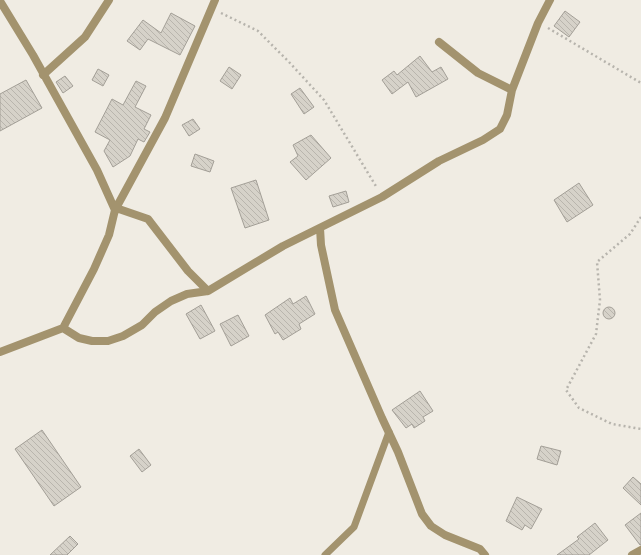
<svg xmlns="http://www.w3.org/2000/svg" width="641" height="555" font-family="'Public Sans',sans-serif">
	<style>
		.building { fill: url(#building-back-hatch); stroke: #a39f97 }
		.lines { fill: none; stroke-linecap: round; stroke-linejoin: round }
		.path { stroke: #b7b4ad; stroke-width: 2.5; stroke-dasharray: 2 3; stroke-linecap: butt }
		.service { stroke: #a3936e; stroke-width: 7 }
		.minor { stroke: #a3936e; stroke-width: 8 }
	</style>
	<defs>
		<pattern id="building-back-hatch" width="6" height="6" patternUnits="userSpaceOnUse"><rect width="6" height="6" fill="#d6d2c9"/><path d="M-1 5l2 2M0 0l6 6M5-1l2 2" fill="none" stroke="#b9b5ad"/></pattern>
	</defs>
	<rect width="100%" height="100%" fill="#f0ece3"/>
	<!-- building -->
	<path class="building" d="M 565,11 L 580,22 L 569,37 L 554,26 Z
		M 171,13 L 195,26 L 180,55 L 148,39 L 140,50 L 127,41 L 143,20 L 161,33 Z
		M 420,56 L 432,72 L 441,67 L 448,79 L 416,97 L 408,82 L 392,94 L 382,80 L 394,71 L 397,75 Z
		M 229,67 L 241,75 L 232,89 L 220,81 Z
		M 98,69 L 109,75 L 103,86 L 92,80 Z
		M 65,76 L 73,86 L 63,93 L 56,82 Z
		M 26,80 L 42,108 L 0,131 L 0,94 Z
		M 136,81 L 146,86 L 135,107 L 151,115 L 144,129 L 150,132 L 144,142 L 138,139 L 130,156 L 113,167 L 104,151 L 110,140 L 95,132 L 112,99 L 123,105 Z
		M 300,88 L 314,107 L 304,114 L 291,94 Z
		M 193,119 L 200,129 L 189,136 L 182,125 Z
		M 311,135 L 331,158 L 306,180 L 290,162 L 298,156 L 293,145 Z
		M 195,154 L 214,161 L 210,172 L 191,166 Z
		M 256,180 L 269,220 L 245,228 L 231,188 Z
		M 579,183 L 593,205 L 567,222 L 554,200 Z
		M 346,191 L 349,202 L 333,207 L 329,196 Z
		M 306,296 L 315,314 L 299,324 L 301,329 L 283,340 L 278,332 L 275,334 L 265,315 L 290,298 L 293,304 Z
		M 201,305 L 215,331 L 200,339 L 186,314 Z
		M603 313a6 6 0 1 1 12 0a6 6 0 1 1-12 0Z
		M 238,315 L 249,336 L 231,346 L 220,324 Z
		M 420,391 L 433,411 L 423,417 L 425,421 L 414,428 L 412,424 L 406,428 L 392,410 Z
		M 42,430 L 81,487 L 54,506 L 15,449 Z
		M 541,446 L 561,451 L 557,465 L 537,459 Z
		M 139,449 L 151,465 L 142,472 L 130,456 Z
		M 633,477 L 641,484 L 641,505 L 623,488 Z
		M 517,497 L 542,509 L 531,529 L 525,525 L 522,530 L 506,521 Z
		M 641,513 L 641,545 L 640,545 L 625,525 Z
		M 595,523 L 608,540 L 589,555 L 557,555 L 579,539 L 577,537 Z
		M 70,536 L 78,544 L 67,555 L 50,555 Z"/>
	<g class="lines">
		<!-- path -->
		<path class="path" d="M 221,13 L 258,31 L 289,62 L 324,100 L 377,188
			M 548,28 L 641,83
			M 641,217 L 630,234 L 597,262 L 600,300 L 596,334 L 566,390 L 579,408 L 612,424 L 641,429"/>
		<!-- service -->
		<path class="service" d="M 325,555 L 354,527 L 389,432"/>
		<!-- minor -->
		<path class="minor" d="M 0,1 L 33,55 L 97,170 L 115,210 L 109,235 L 94,269 L 63,328 L 0,352
			M 439,42 L 478,73 L 512,90
			M 43,75 L 85,37 L 109,0
			M 116,208 L 148,219 L 188,271 L 208,291
			M 115,210 L 165,118 L 215,0
			M 320,228 L 321,245 L 335,310 L 382,418 L 398,452 L 422,514 L 431,526 L 445,535 L 480,549 L 485,555
			M 63,328 L 79,338 L 92,341 L 108,341 L 123,336 L 142,325 L 155,312 L 171,301 L 187,294 L 208,291 L 283,246 L 382,197 L 439,161 L 483,140 L 500,129 L 507,115 L 512,90 L 538,23 L 550,0
			M 632,555 L 641,550"/>
	</g>
</svg>
